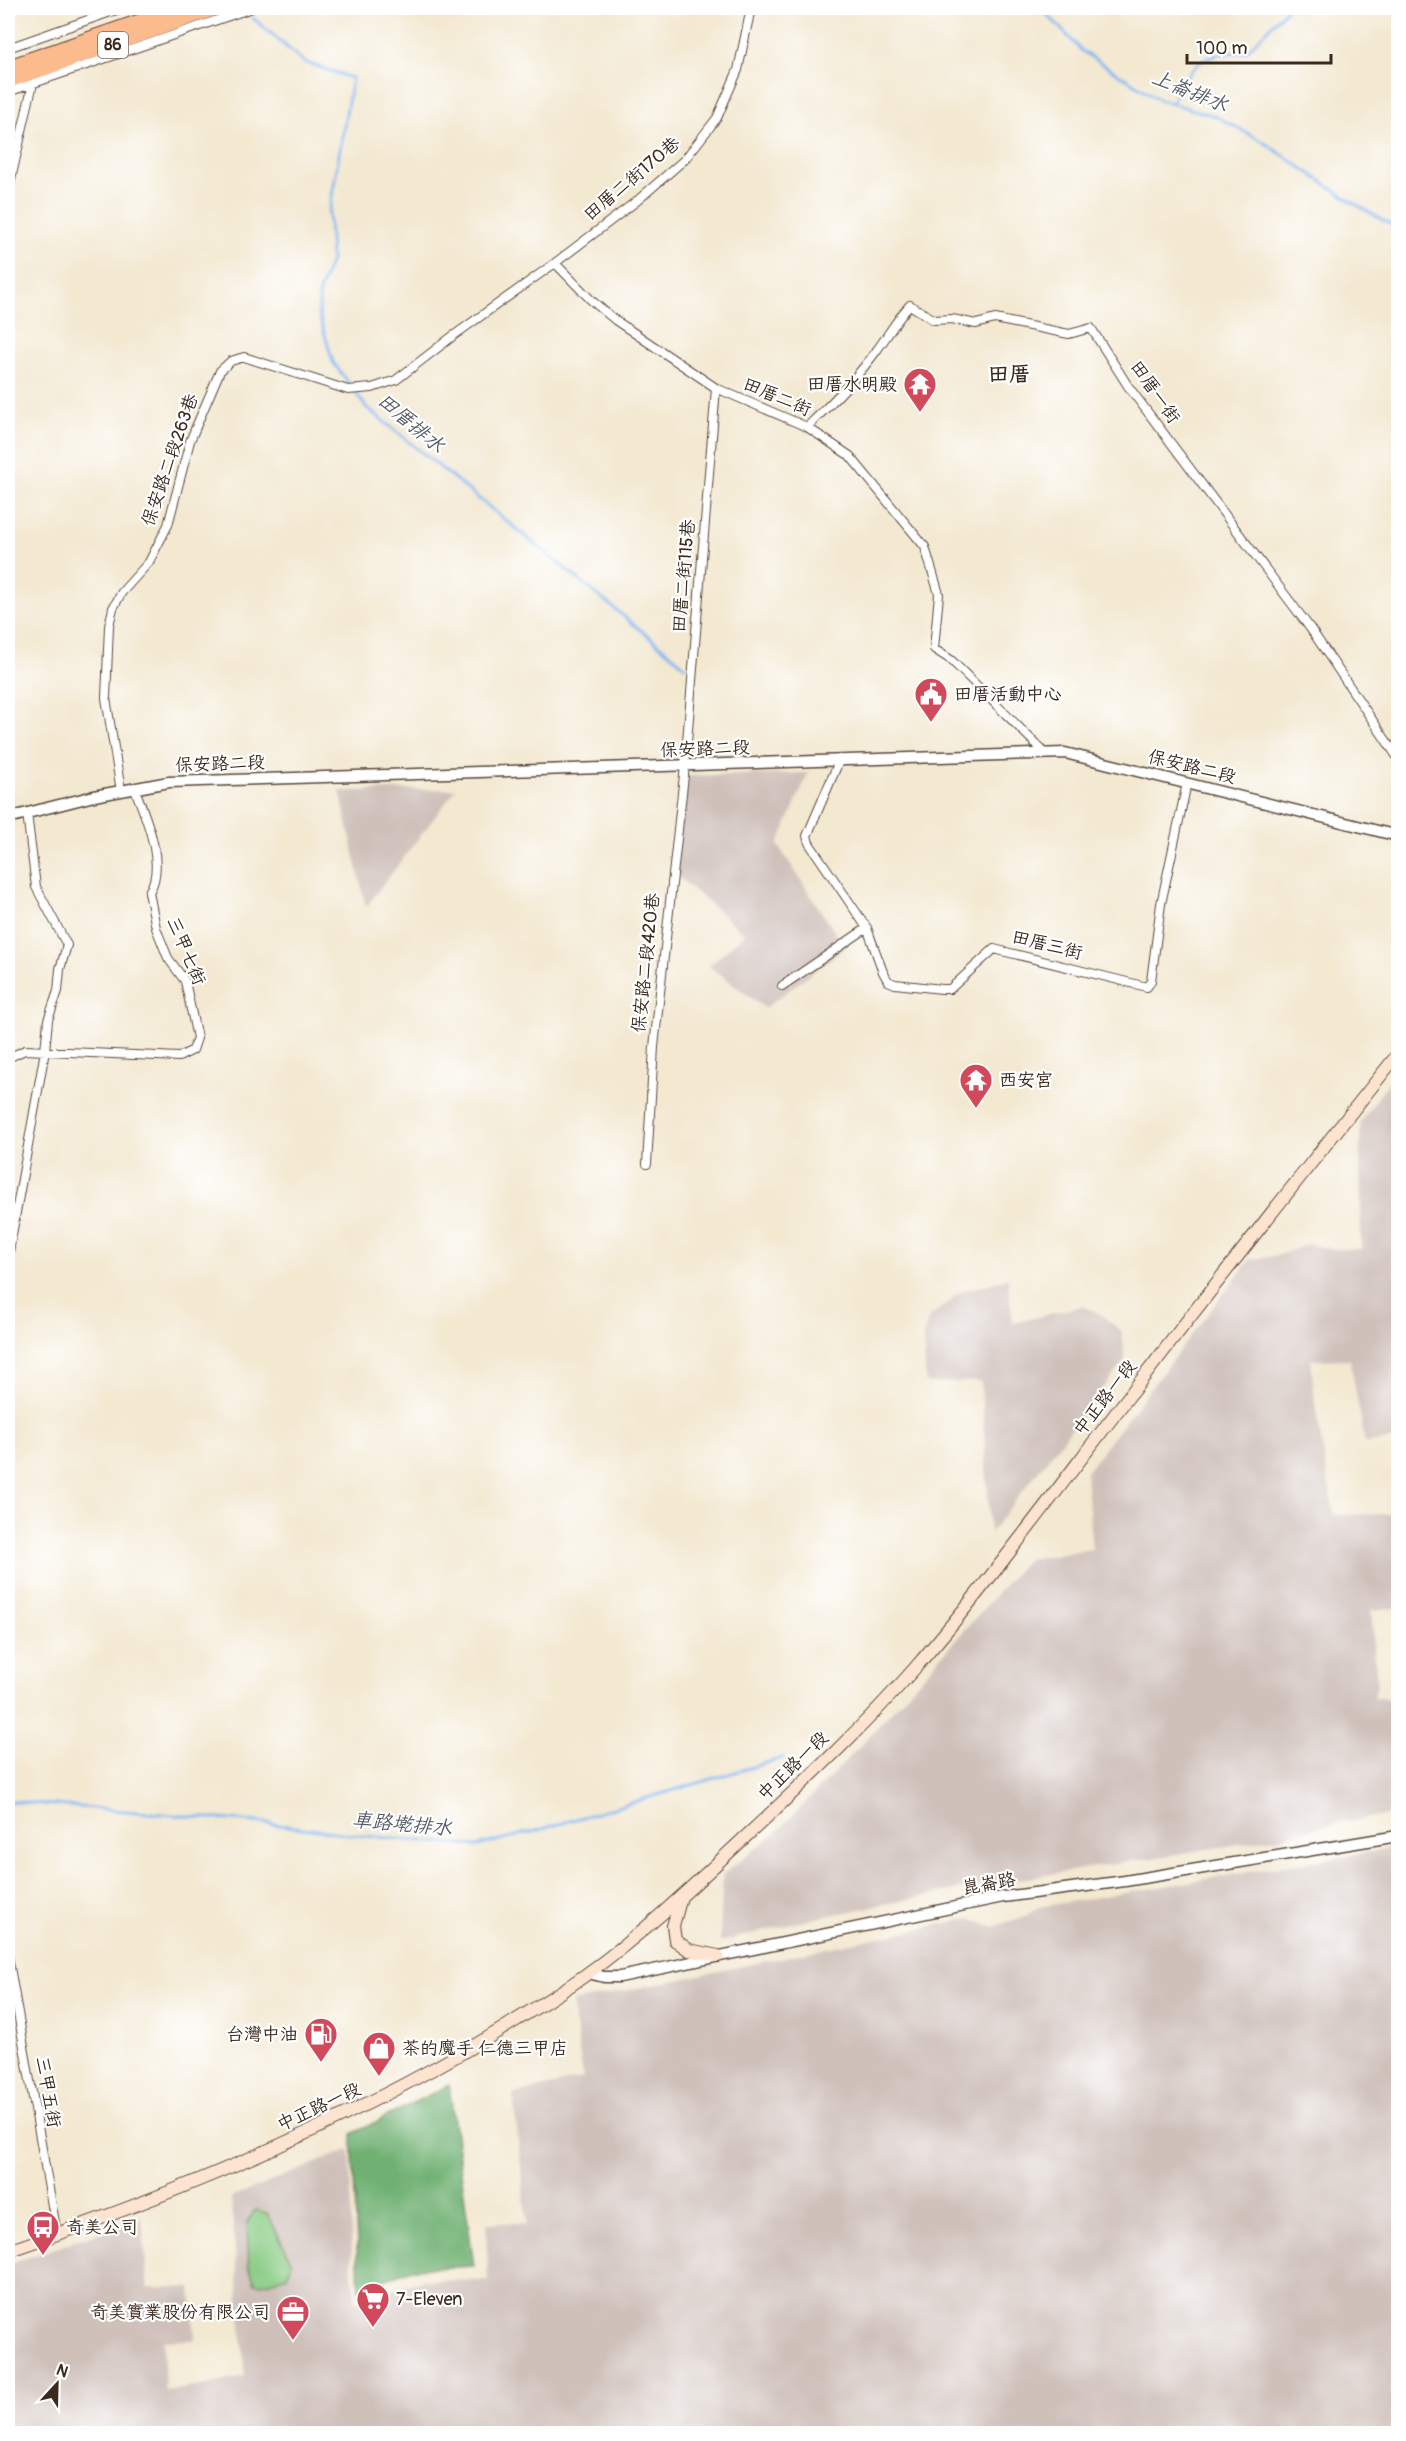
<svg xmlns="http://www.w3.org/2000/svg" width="1406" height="2441" font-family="Pangolin,'LXGW WenKai TC',sans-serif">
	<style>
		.industrial { fill: #cfc0ba }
		.green { fill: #8acc85; stroke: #627b52; stroke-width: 1.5 }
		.forest { fill: #6fb072; stroke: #556d48; stroke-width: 1.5 }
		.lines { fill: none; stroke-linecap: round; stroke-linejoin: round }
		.stream { stroke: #85b8f2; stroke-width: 3 }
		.minor-casing { stroke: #574639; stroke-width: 10 }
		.tertiary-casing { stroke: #574639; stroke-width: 13 }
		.secondary-casing { stroke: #574639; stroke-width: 14 }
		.trunk-casing { stroke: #574639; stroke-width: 16 }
		.minor { stroke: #fff; stroke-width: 8 }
		.tertiary { stroke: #fff; stroke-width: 10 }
		.secondary { stroke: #fde4d1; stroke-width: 12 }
		.trunk { stroke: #fbbb8d; stroke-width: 14 }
		.labels { text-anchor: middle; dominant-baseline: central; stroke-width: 4.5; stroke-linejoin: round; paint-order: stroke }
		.shield { fill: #fff; stroke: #766a62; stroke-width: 1.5 }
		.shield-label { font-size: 16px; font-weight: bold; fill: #3b2a1e }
		.street-label { font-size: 18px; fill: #3b2a1e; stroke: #fff }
		.poi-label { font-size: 18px; fill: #3b2a1e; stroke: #fff; text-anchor: start }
		.water-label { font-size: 20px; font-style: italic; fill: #555c68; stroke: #fff }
		.quarter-label { font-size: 21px; font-weight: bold; fill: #3b2a1e; stroke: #fff }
	</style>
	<rect width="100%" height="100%" fill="#fff"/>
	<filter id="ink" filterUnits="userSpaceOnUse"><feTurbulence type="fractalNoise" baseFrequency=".0167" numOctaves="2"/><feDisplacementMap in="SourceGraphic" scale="12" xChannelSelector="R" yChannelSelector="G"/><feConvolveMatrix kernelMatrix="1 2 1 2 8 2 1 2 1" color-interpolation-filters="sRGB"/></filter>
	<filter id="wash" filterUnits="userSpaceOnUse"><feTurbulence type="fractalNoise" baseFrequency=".008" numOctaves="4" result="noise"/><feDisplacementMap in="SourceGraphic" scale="24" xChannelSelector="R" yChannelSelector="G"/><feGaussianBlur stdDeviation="1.35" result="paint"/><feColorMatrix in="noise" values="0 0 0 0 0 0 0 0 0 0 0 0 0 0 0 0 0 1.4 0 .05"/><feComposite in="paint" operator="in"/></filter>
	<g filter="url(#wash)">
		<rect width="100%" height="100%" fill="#f3e8d0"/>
		<!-- industrial -->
		<path class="industrial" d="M 808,773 L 778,845 L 845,948 L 765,1008 L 709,966 L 745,934 L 669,869 L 673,866 L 683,776 Z
			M 456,789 L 366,907 L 340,791 Z
			M 1398,1070 L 1398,1439 L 1365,1443 L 1350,1359 L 1311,1360 L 1315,1404 L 1334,1515 L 1398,1514 L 1398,1608 L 1371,1610 L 1377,1686 L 1374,1697 L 1398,1701 L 1398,1814 L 1340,1822 L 1283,1837 L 965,1888 L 816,1918 L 720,1942 L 723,1874 L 776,1833 L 867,1739 L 1028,1559 L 1092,1549 L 1086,1472 L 1250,1259 L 1276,1256 L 1308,1244 L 1331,1249 L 1361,1249 L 1360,1122 Z
			M 1008,1278 L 1013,1323 L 1082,1306 L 1099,1313 L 1122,1332 L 1125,1360 L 990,1533 L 981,1381 L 926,1383 L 923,1336 L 929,1317 L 951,1301 L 954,1296 L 964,1291 Z
			M 1398,1847 L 1398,2014 L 1392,2031 L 1398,2034 L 1398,2433 L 8,2433 L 8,2265 L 142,2217 L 148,2288 L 191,2287 L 195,2340 L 163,2341 L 165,2391 L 203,2386 L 245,2376 L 231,2198 L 350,2149 L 352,2273 L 356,2302 L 422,2280 L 488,2281 L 486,2223 L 527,2223 L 513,2094 L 583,2078 L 572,2002 L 970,1918 L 994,1927 L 1025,1916 L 1039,1907 Z"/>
		<!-- green -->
		<path class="green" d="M 255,2210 L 267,2213 L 292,2262 L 288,2276 L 263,2284 L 255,2283 L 249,2267 L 247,2222 Z"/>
		<!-- forest -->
		<path class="forest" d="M 449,2085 L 474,2266 L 412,2269 L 359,2290 L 352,2134 Z"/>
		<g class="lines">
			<!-- stream -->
			<path class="stream" d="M 1041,8 L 1082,51 L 1160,100 L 1215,116 L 1262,141 L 1355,204 L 1398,229
				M 253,18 L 304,62 L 352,78 L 329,214 L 331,260 L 319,292 L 319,315 L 333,362 L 366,407 L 685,666
				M 1172,103 C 1188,68 1204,48 1245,53 L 1288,8
				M 8,1801 L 256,1822 L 365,1836 L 477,1846 L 532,1832 L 783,1758"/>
		</g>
	</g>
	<g filter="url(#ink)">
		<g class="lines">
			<defs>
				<path id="minor" d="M 8,48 L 122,8
					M 8,92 L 252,8
					M 8,192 L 33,83
					M 555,263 L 591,300 L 615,320 L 716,388 L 807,427 L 850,456 L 925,547 L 939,594 L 934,649 L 951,660 L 1046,754
					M 807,427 C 832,403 857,378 877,350 C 888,335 897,319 910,305 L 934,320 L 952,319 L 976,324 L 995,319 L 1069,334 L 1091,328 L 1128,386 L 1310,628 L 1398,758
					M 840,759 L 807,836 L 809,843 L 867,928 L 883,972 L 888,981 L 895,984 L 942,989 L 950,989 L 994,949 L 1147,987 L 1151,981 L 1161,904 L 1187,783
					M 121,791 L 106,698 L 109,626 L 113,608 L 122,592 L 149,562 L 168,525 L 190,441 L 220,371 L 231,361 L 244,357 L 348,390 L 372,388 L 396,380 L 453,336 L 555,263 L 638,200 L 685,159 L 717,118 L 738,70 L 751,8
					M 782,986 L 867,928
					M 8,1058 L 25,1050 L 179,1057 L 193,1050 L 197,1038 L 185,981 L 168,958 L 156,928 L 149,892 C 167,865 145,815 134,787
					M 647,1164 L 654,1047 L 685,766 L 716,388
					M 8,1257 L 45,1051 L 48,1020 L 58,991 L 60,969 L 67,945 L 36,887 L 27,813
					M 8,1956 L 57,2234"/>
				<path id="tertiary" d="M 8,818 L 94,796 L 169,782 L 1065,753 L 1398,836
					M 588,1973 L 604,1977 L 620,1977 L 1003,1897 L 1125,1881 L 1398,1836"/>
				<path id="secondary" d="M 681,1897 L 673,1926 L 675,1940 L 689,1950 L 718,1956
					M 8,2251 C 174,2195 338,2127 489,2037 C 521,2017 553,1998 584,1976 C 640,1936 691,1888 741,1841 C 801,1785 861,1730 915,1668 C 993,1578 1063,1481 1136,1387 C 1222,1275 1310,1164 1398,1054"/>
				<path id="trunk" d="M 8,67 L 178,8
					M 8,81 L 217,8"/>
			</defs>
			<!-- minor casing -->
			<use href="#minor" class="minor-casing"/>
			<!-- tertiary casing -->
			<use href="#tertiary" class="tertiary-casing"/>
			<!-- secondary casing -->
			<use href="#secondary" class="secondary-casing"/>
			<!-- trunk casing -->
			<use href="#trunk" class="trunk-casing"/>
			<!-- minor -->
			<use href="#minor" class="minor"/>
			<!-- tertiary -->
			<use href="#tertiary" class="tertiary"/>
			<!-- secondary -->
			<use href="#secondary" class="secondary"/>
			<!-- trunk -->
			<use href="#trunk" class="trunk"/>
		</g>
	</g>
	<!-- icons -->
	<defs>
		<symbol id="temple-pin" viewBox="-11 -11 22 30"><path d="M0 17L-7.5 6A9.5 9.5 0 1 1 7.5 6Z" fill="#d1495b" stroke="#fff"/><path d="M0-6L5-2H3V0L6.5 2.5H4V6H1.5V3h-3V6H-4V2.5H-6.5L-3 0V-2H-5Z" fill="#fff"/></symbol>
		<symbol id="civic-pin" viewBox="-11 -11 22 30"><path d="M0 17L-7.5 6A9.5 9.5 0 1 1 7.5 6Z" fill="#d1495b" stroke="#fff"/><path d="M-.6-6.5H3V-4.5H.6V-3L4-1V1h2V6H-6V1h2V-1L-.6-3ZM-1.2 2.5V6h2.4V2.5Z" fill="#fff"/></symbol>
		<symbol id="fuel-pin" viewBox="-11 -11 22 30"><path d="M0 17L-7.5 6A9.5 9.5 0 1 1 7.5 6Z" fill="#d1495b" stroke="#fff"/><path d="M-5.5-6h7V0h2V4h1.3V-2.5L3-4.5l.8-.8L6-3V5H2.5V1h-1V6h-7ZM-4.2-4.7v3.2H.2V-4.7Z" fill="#fff"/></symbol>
		<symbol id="shop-pin" viewBox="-11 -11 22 30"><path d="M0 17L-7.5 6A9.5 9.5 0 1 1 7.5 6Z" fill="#d1495b" stroke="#fff"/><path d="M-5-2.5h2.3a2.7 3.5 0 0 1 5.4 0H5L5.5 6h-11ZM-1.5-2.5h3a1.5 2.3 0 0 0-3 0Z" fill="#fff"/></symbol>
		<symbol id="bus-pin" viewBox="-11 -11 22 30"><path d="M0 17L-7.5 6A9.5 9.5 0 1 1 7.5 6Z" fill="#d1495b" stroke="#fff"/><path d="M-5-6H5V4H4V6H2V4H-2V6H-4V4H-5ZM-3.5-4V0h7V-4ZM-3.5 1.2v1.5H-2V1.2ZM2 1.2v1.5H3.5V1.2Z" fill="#fff"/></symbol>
		<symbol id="supermarket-pin" viewBox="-11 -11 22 30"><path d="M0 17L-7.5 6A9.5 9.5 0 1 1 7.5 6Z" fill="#d1495b" stroke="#fff"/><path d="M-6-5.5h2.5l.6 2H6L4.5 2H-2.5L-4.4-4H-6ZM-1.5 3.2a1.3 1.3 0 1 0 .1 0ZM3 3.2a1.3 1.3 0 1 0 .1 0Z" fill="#fff"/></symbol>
		<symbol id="office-pin" viewBox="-11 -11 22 30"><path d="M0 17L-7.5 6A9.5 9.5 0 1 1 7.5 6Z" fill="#d1495b" stroke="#fff"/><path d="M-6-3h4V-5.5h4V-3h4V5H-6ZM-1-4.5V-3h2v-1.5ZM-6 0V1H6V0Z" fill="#fff"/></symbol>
	</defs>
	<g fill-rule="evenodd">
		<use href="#temple-pin" x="901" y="365" width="38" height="52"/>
		<use href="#civic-pin" x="912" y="675" width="38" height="52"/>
		<use href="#temple-pin" x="957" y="1061" width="38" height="52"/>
		<use href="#fuel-pin" x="302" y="2015" width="38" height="52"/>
		<use href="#shop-pin" x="360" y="2029" width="38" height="52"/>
		<use href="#bus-pin" x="24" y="2208" width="38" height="52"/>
		<use href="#supermarket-pin" x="354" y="2280" width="38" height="52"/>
		<use href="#office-pin" x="274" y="2293" width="38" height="52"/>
	</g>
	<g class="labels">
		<!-- shield labels -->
		<rect class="shield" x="98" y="32" width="30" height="26" rx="4.5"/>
		<g class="shield-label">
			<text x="113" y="45">86</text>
		</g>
		<!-- street labels -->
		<g class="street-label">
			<text transform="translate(632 179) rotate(-40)">田厝二街170巷</text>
			<text transform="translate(1155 392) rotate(55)">田厝一街</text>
			<text transform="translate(777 397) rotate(23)">田厝二街</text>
			<text transform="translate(170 460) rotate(-71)">保安路二段263巷</text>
			<text transform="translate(684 576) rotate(-85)">田厝二街115巷</text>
			<text transform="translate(705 749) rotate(-2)">保安路二段</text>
			<text transform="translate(220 764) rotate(-2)">保安路二段</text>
			<text transform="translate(1192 767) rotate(14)">保安路二段</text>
			<text transform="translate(1047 945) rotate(14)">田厝三街</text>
			<text transform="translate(186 951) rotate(67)">三甲七街</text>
			<text transform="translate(646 963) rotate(-84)">保安路二段420巷</text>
			<text transform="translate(1105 1398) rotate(-52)">中正路一段</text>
			<text transform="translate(793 1766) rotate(-44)">中正路一段</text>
			<text transform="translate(989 1884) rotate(-10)">崑崙路</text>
			<text transform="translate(48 2092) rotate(80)">三甲五街</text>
			<text transform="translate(319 2107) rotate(-25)">中正路一段</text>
		</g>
		<!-- poi labels -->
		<g class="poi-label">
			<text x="897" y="384" text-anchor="end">田厝水明殿</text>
			<text x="954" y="694">田厝活動中心</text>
			<text x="999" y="1080">西安宮</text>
			<text x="298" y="2034" text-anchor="end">台灣中油</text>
			<text x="402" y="2048">茶的魔手 仁德三甲店</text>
			<text x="66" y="2227">奇美公司</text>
			<text x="396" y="2299">7-Eleven</text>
			<text x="270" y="2312" text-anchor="end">奇美實業股份有限公司</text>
		</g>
		<!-- water labels -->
		<g class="water-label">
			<text transform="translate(1190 91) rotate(22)">上崙排水</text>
			<text transform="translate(411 423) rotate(40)">田厝排水</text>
			<text transform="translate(402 1824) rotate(5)">車路墘排水</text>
		</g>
		<!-- quarter labels -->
		<g class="quarter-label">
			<text x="1009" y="374">田厝</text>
		</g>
	</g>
	<!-- margin -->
	<rect width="1406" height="2441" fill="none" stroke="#fff" stroke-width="30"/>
	<!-- north arrow -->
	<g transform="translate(57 2384) rotate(22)" stroke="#ffffff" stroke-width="4.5" paint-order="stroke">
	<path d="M0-4.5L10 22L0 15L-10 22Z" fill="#3b2a1e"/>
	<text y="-9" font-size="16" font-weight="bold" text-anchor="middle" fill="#3b2a1e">N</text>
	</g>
	<!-- scale -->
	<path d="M1187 54v9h144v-9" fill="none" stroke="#3b2a1e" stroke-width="3"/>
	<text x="1196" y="54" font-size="18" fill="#3b2a1e" stroke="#ffffff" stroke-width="4.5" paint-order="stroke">100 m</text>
</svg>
